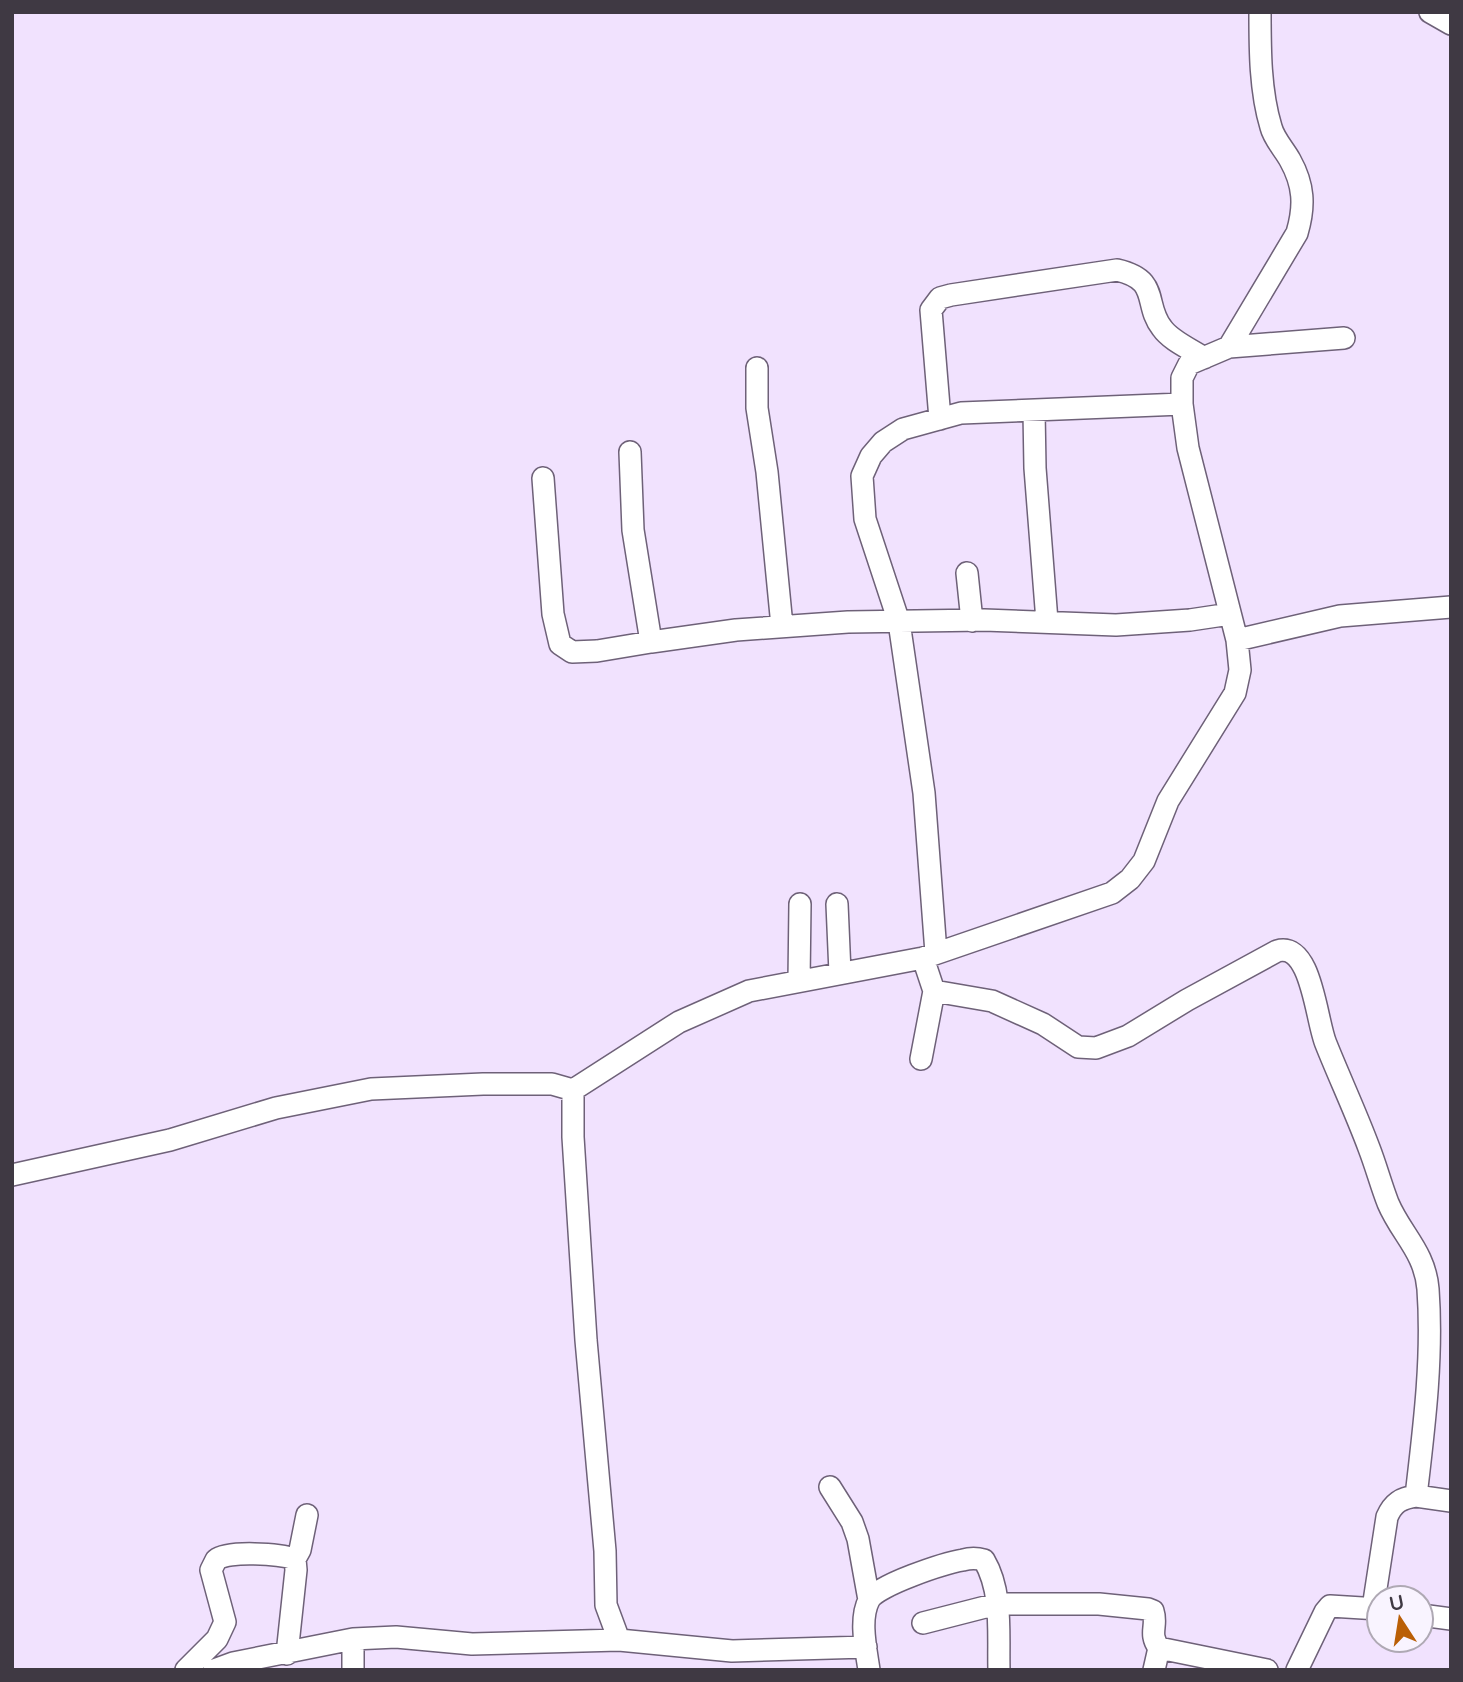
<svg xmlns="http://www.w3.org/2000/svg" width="1463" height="1682" font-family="'Varela Round',sans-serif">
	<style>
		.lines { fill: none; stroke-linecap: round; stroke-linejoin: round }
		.minor-casing { stroke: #6e6178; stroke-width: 24 }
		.minor { stroke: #fff; stroke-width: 21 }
	</style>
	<rect width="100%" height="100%" fill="#f1e2fe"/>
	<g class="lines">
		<defs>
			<path id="minor" d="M 1430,12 L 1451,24
				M 1229,347 L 1344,338
				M 757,368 L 757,408 L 767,472 L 782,626
				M 1034,411 L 1035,468 L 1047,621
				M 940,419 L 931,310 L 940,298 L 951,295 L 1117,270 C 1161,280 1143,304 1162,328 C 1171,341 1191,349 1204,358
				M 543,478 L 553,614 L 560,644 L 572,652 L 597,651 L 651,642 L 633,530 L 630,452
				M 967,573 L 972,621
				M 1237,640 L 1340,616 L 1451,607
				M 651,642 L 736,630 L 848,622 L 984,620 L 1116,625 L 1190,620 L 1230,614
				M 837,904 L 840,973
				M 936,953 L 924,793 L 899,622 L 865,519 L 862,476 L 871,456 L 883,442 L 903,429 L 961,413 L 1182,404
				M 799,981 L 800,904
				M 934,991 L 992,1001 L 1043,1024 L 1078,1047 L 1096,1048 L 1128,1036 L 1187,1000 L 1277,951 C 1312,941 1316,1021 1326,1044 C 1340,1079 1356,1113 1369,1148 C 1376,1166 1381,1185 1388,1203 C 1401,1234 1425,1252 1428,1289 C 1433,1358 1424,1428 1416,1496 C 1401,1498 1393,1503 1387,1517 L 1373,1608
				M 921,1059 L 934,991 L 923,958
				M 573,1090 L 573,1137 L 586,1340 L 605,1551 L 606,1605 L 619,1640 L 732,1651 L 866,1647
				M 12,1175 L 170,1140 L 276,1108 L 371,1089 L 483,1084 L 552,1084 L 573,1090 L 679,1022 L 749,991 L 923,958 L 1112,893 L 1130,879 L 1144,861 L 1168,801 L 1235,693 L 1240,670 L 1237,640 L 1188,448 L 1182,404 L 1182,378 L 1189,364 L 1229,347 L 1297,233 C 1305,206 1304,185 1290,160 C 1284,149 1274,139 1271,127 C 1260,91 1260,49 1260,12
				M 830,1487 L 852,1522 L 858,1539 L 869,1600
				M 1416,1496 L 1451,1501
				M 1421,1615 L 1451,1619
				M 923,1623 L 997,1604 L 1099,1604 L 1148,1609 L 1153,1611 C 1158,1626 1148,1633 1159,1648 L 1267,1670
				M 287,1654 L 296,1570 L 295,1559 L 300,1550 L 307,1515
				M 186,1670 L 217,1639 L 225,1622 L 211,1570 C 212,1568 215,1562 216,1560 C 228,1550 280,1554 295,1559
				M 214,1670 L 233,1663 L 353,1639 L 396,1637 L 472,1644 L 619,1640
				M 353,1670 L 353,1639
				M 869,1670 C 866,1649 859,1619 869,1600 C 877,1585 945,1563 963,1560 C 970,1558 977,1558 984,1560 C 1003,1592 998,1634 999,1670
				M 1154,1670 L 1159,1648
				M 1297,1670 L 1325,1612 L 1330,1606 L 1379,1609"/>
		</defs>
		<!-- minor casing -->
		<use href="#minor" class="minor-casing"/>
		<!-- minor -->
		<use href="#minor" class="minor"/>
	</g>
	<!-- border -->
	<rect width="1463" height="1682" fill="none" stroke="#3f3943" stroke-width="28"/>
	<!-- north arrow -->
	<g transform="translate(1400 1619) rotate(348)"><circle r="33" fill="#f9f4ff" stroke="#afa9b4" stroke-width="2"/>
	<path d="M0-5L12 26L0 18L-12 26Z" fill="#ba5f07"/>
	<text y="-10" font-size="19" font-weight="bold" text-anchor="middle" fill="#3f3943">U</text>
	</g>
</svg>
